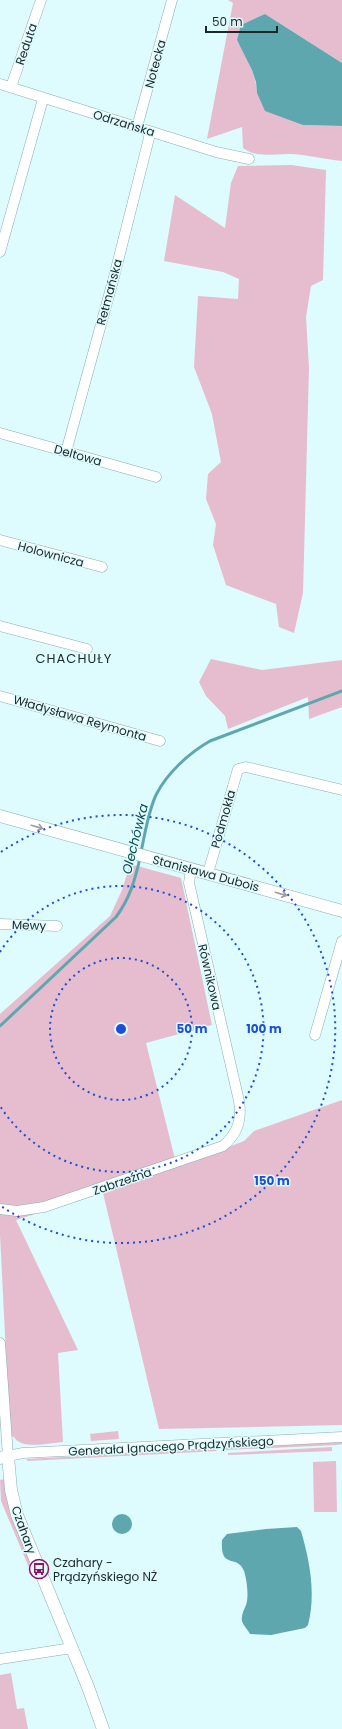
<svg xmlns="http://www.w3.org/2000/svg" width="342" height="1729" font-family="Poppins,sans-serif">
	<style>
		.green { fill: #e5bdcf }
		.water { fill: #5fa7ae }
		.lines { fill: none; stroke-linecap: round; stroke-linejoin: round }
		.stream { stroke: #5fa7ae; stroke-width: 3 }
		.minor-casing { stroke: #8caeb1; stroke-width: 11 }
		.tertiary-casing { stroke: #8caeb1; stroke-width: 13 }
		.minor { stroke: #fff; stroke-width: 10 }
		.tertiary { stroke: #fff; stroke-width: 12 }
		.oneway { stroke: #989e9f }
		.ring { fill: none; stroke: #1d4ed8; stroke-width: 2; stroke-dasharray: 2 4 }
		.labels { text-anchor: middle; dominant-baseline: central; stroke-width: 3; stroke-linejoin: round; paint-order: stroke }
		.street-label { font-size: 12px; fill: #1b282a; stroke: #defbfe }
		.poi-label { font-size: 12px; fill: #1b282a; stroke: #defbfe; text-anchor: start }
		.neighbourhood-label { font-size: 13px; letter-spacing: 1px; fill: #1b282a; stroke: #defbfe }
		.water-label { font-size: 13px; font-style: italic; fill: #0a4d53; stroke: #defbfe }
		.centre { fill: #1d4ed8; stroke: #defbfe; stroke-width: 2 }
		.ring-label { font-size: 12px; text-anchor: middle; font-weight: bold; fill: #1d4ed8; stroke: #defbfe; stroke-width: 3; stroke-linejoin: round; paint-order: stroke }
	</style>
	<rect width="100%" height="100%" fill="#defbfe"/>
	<!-- green -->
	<path class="green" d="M 228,0 L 342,0 L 342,63 L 265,14 L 237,40 C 247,57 256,74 257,93 L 303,125 L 342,126 L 342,161 C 325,159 308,155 292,154 C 274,153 258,159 243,148 L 242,127 L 207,139 L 233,3 Z
		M 291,165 L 326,170 L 323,280 L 311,286 L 306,317 L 309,368 L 303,593 L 294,633 L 279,627 L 276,604 L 226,585 L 213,545 L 216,524 L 206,499 L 208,474 L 221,462 L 212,414 L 194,367 L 198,296 L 238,299 L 239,279 L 223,272 L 164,261 L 175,195 L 225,228 L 231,183 L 238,166 Z
		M 211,659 L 262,670 L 342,660 L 342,707 L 309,719 L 308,697 L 228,729 L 225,716 L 206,696 L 199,682 Z
		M 130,864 L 181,878 L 212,1025 L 146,1043 L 177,1167 L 244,1141 L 254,1131 L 342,1100 L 342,1425 L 159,1429 L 103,1193 L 16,1220 L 78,1350 L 58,1353 L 63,1442 C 49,1443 21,1450 14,1437 L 10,1436 L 0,1234 L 0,1014 L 110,916 L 122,890 Z
		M 118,1431 L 119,1439 L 91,1441 L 90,1434 Z
		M 342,1442 L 342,1444 L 337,1445 L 224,1450 L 226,1448 Z
		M 332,1447 L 332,1451 L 228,1455 L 228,1453 Z
		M 215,1449 L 217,1451 L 28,1461 L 26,1459 Z
		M 336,1461 L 337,1512 L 314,1512 L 313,1462 Z
		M 5,1479 L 31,1561 L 29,1562 L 32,1569 L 30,1570 L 1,1501 L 0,1480 Z
		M 11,1673 L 17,1709 L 24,1708 L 28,1729 L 0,1729 L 0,1675 Z"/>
	<!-- water -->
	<path class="water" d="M 265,14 L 342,63 L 342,126 L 303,125 L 265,111 L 257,93 L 256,82 L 252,70 L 237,40 L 241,25 Z
		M112 1524a10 10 0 1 1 20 0a10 10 0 1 1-20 0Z
		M 297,1527 L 301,1531 C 310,1562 316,1594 308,1625 L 305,1628 L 271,1635 L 250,1634 C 248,1630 243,1625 242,1621 C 241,1615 244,1610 246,1605 C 249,1597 247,1580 244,1571 C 237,1553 220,1571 222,1540 L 227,1534 L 266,1529 Z"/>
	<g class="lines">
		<!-- stream -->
		<path class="stream" d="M 141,852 C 145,834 148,812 156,795 C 167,773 189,753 210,741 L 342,691
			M 0,1026 L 116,917 C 130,898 135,880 140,858"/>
		<defs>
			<path id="minor" d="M 0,84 L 216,152 L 249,159
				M 11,87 L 41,0
				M 137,127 L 172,0
				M 0,252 L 43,99
				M 0,433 L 156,477
				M 66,452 L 114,277 L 149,138 L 149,131
				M 0,540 L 102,567
				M 0,626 L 87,649
				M 0,696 L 160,741
				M 208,873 L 238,769 L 246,767 L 342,790
				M 0,924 L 57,926
				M 315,1035 L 342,941
				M 0,1209 L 17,1211 L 44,1207 L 223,1146 C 238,1133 242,1120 239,1101 L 189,883 L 191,869
				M 0,1343 L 8,1456 L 23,1453 L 342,1437
				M 0,1659 L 72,1648"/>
			<path id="tertiary" d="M 0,816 L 342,911
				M 0,1458 L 8,1456 L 11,1490 L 17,1515 L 88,1687 L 103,1729"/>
		</defs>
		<!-- minor casing -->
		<use href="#minor" class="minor-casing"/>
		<!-- tertiary casing -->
		<use href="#tertiary" class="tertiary-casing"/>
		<!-- minor -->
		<use href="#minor" class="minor"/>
		<!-- tertiary -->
		<use href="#tertiary" class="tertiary"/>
	</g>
	<!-- one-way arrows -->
	<defs><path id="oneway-shaft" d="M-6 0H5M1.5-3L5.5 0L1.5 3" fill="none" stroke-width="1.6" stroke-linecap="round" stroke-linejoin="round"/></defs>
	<g class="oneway">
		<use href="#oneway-shaft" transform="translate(37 827) rotate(16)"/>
		<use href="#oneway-shaft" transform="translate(281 894) rotate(16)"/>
	</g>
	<!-- distance rings -->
	<g class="ring">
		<circle cx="121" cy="1029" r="71"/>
		<path d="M0 952A143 143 0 1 1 0 1106"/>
		<path d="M1 852A214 214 0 1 1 1 1206"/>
	</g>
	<!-- icons -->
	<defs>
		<symbol id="bus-ring" viewBox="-11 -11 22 22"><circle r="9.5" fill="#defbfe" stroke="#971066" stroke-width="1.5"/><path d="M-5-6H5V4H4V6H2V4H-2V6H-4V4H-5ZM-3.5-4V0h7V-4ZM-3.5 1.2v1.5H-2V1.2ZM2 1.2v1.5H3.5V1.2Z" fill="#971066"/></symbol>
	</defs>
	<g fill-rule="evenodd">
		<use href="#bus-ring" x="28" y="1558" width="22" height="22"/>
	</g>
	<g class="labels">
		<!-- street labels -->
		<g class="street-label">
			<text transform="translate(26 44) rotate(-71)">Reduta</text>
			<text transform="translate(155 64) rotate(-75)">Notecka</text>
			<text transform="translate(124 123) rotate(17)">Odrzańska</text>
			<text transform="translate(109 292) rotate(-75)">Retmańska</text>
			<text transform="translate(78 455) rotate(16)">Deltowa</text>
			<text transform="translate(51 554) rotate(15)">Holownicza</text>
			<text transform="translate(80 718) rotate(16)">Władysława Reymonta</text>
			<text transform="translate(223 819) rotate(-74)">Podmokła</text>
			<text transform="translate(206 873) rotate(15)">Stanisława Dubois</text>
			<text transform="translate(29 925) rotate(2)">Mewy</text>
			<text transform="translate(210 977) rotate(77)">Równikowa</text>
			<text transform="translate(122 1181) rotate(-19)">Zabrzeźna</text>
			<text transform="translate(171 1446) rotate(-3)">Generała Ignacego Prądzyńskiego</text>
			<text transform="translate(24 1530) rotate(70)">Czahary</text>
		</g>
		<!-- poi labels -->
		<g class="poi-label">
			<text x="53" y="1562">Czahary -<tspan x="53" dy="14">Prądzyńskiego NŻ</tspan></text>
		</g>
		<!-- neighbourhood labels -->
		<g class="neighbourhood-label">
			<text x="74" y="658">CHACHUŁY</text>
		</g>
		<!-- water labels -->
		<g class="water-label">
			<text transform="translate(135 839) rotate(-76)">Olechówka</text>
		</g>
	</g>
	<circle cx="121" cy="1029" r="6" class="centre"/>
	<g class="ring-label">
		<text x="192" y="1033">50 m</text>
		<text x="264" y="1033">100 m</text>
		<text x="272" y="1185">150 m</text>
	</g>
	<!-- scale -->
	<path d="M206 26v6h71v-6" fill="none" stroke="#1b282a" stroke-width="2"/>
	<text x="212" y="26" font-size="12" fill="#1b282a" stroke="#defbfe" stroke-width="3" paint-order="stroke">50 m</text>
</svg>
